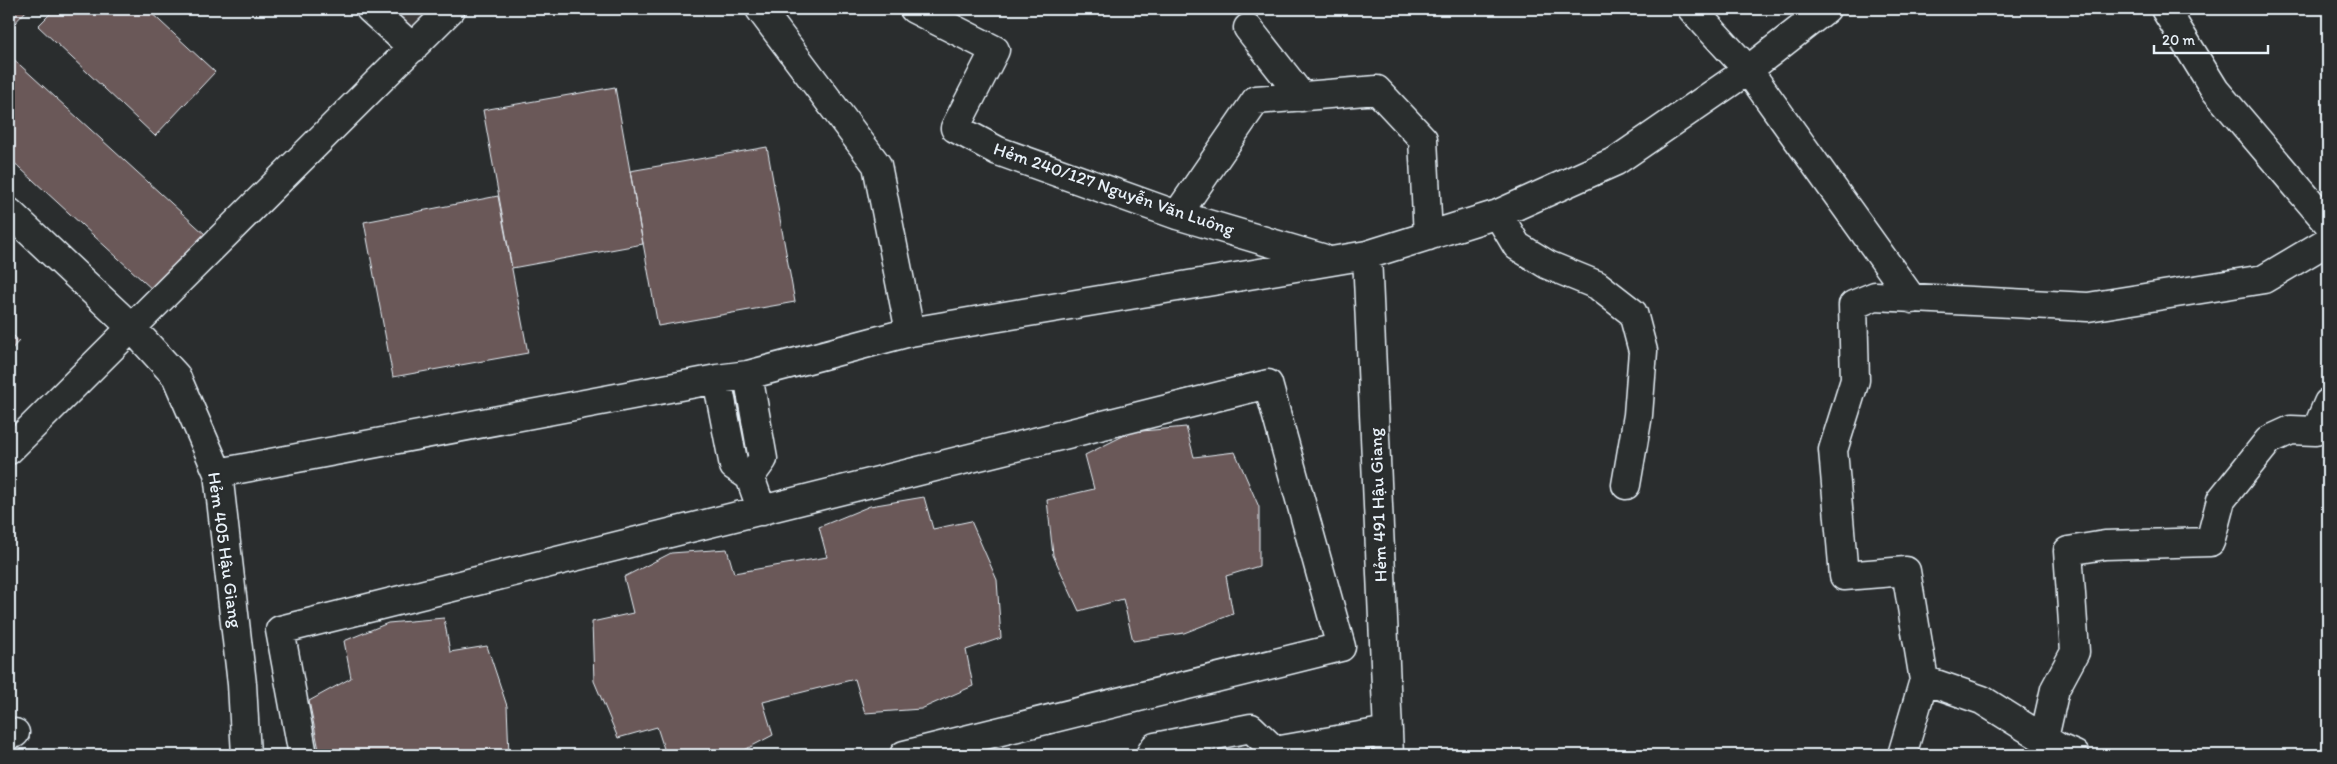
<svg xmlns="http://www.w3.org/2000/svg" width="2337" height="764" font-family="Itim,sans-serif">
	<style>
		.built { fill: #3e3a3b }
		.building { fill: #6b5858; stroke: #e8f1f8 }
		.lines { fill: none; stroke-linecap: round; stroke-linejoin: round }
		.minor-casing { stroke: #e8f1f8; stroke-width: 31 }
		.minor { stroke: #2a2d2e; stroke-width: 28 }
		.labels { text-anchor: middle; dominant-baseline: central; stroke-width: 4.5; stroke-linejoin: round; paint-order: stroke }
		.street-label { font-size: 18px; fill: #e8f1f8; stroke: #2a2d2e }
	</style>
	<rect width="100%" height="100%" fill="#2a2d2e"/>
	<filter id="ink" filterUnits="userSpaceOnUse"><feTurbulence type="fractalNoise" baseFrequency=".02" numOctaves="2"/><feDisplacementMap in="SourceGraphic" scale="10" xChannelSelector="R" yChannelSelector="G"/><feConvolveMatrix kernelMatrix="1 2 1 2 8 2 1 2 1" color-interpolation-filters="sRGB"/></filter>
	<g filter="url(#ink)">
		<!-- built -->
		<path class="built" d="M 392,9 L 437,9 L 416,31 Z"/>
		<!-- building -->
		<path class="building" d="M 9,9 L 28,9 L 9,29 Z
			M 55,9 L 147,9 L 215,72 L 155,136 L 38,26 Z
			M 9,55 L 206,235 L 154,291 L 9,158 Z
			M 615,87 L 643,244 L 512,268 L 483,110 Z
			M 767,147 L 795,302 L 658,326 L 630,171 Z
			M 498,196 L 528,353 L 393,377 L 364,222 Z
			M 9,331 L 19,341 L 9,352 Z
			M 1186,427 L 1194,457 L 1235,452 L 1259,507 L 1259,566 L 1226,576 L 1233,614 L 1184,633 L 1133,641 L 1123,599 L 1079,611 L 1053,555 L 1047,500 L 1094,489 L 1085,455 L 1131,432 Z
			M 924,497 L 933,529 L 971,521 L 997,580 L 1001,638 L 966,650 L 973,686 L 921,709 L 865,713 L 855,679 L 763,702 L 773,735 L 735,755 L 666,755 L 657,727 L 618,738 L 594,681 L 592,622 L 633,613 L 624,577 L 671,553 L 727,549 L 734,573 L 827,557 L 819,527 L 870,506 Z
			M 444,618 L 450,652 L 487,646 L 507,706 L 509,755 L 320,755 L 309,701 L 351,678 L 344,641 L 388,623 Z"/>
		<g class="lines">
			<defs>
				<path id="minor" d="M 370,9 L 413,48
					M 760,9 L 877,165 L 910,332
					M 914,9 L 995,50 L 955,128 L 998,151 L 1177,215 L 1322,258
					M 1692,9 L 1748,70 L 1912,299
					M 2165,9 L 2215,90 L 2328,223
					M 1248,28 L 1302,97
					M 9,212 L 131,327 L 176,376 L 218,473 L 242,684 L 246,755
					M 1498,214 L 1517,246 L 1548,265 L 1597,285 L 1633,313 L 1643,351 L 1638,415 L 1626,485
					M 1177,215 L 1256,100 L 1377,90 L 1423,139 L 1428,236
					M 1367,255 L 1389,755
					M 748,375 L 763,459 L 750,477
					M 717,379 L 734,466 L 750,477 L 762,511
					M 9,450 L 451,9
					M 218,473 L 717,379 L 748,375 L 910,332 L 1367,255 L 1498,214 L 1616,161 L 1748,70 L 1826,9
					M 1924,680 L 1982,700 L 2059,748 L 2075,755
					M 9,734 L 15,733
					M 2044,738 L 2055,689 L 2075,652 L 2068,551 L 2105,545 L 2210,542 L 2221,500 L 2269,440 L 2291,430 L 2316,431 L 2328,403
					M 1275,751 L 1388,731
					M 303,755 L 280,630 L 1268,384 L 1341,647 L 904,755
					M 1150,755 L 1155,747 L 1251,728 L 1275,751
					M 1902,755 L 1924,680 L 1906,571 L 1844,576 L 1833,450 L 1855,380 L 1853,305 L 1875,296 L 2088,307 L 2264,279 L 2328,241"/>
			</defs>
			<!-- minor casing -->
			<use href="#minor" class="minor-casing"/>
			<!-- minor -->
			<use href="#minor" class="minor"/>
		</g>
	</g>
	<g class="labels">
		<!-- street labels -->
		<g class="street-label">
			<text transform="translate(1114 189) rotate(19)">Hẻm 240/127 Nguyễn Văn Luông</text>
			<text transform="translate(1378 505) rotate(-92)">Hẻm 491 Hậu Giang</text>
			<text transform="translate(225 550) rotate(82)">Hẻm 405 Hậu Giang</text>
		</g>
	</g>
	<!-- margin -->
	<rect width="2337" height="764" fill="none" stroke="#2a2d2e" stroke-width="30"/>
	<rect x="15" y="15" width="2307" height="734" fill="none" stroke="#e8f1f8" stroke-width="2" filter="url(#ink)"/>
	<!-- scale -->
	<path d="M2154 45v8h114v-8" fill="none" stroke="#e8f1f8" stroke-width="2.5"/>
	<text x="2162" y="45" font-size="15" fill="#e8f1f8" stroke="#2a2d2e" stroke-width="4" paint-order="stroke">20 m</text>
</svg>
